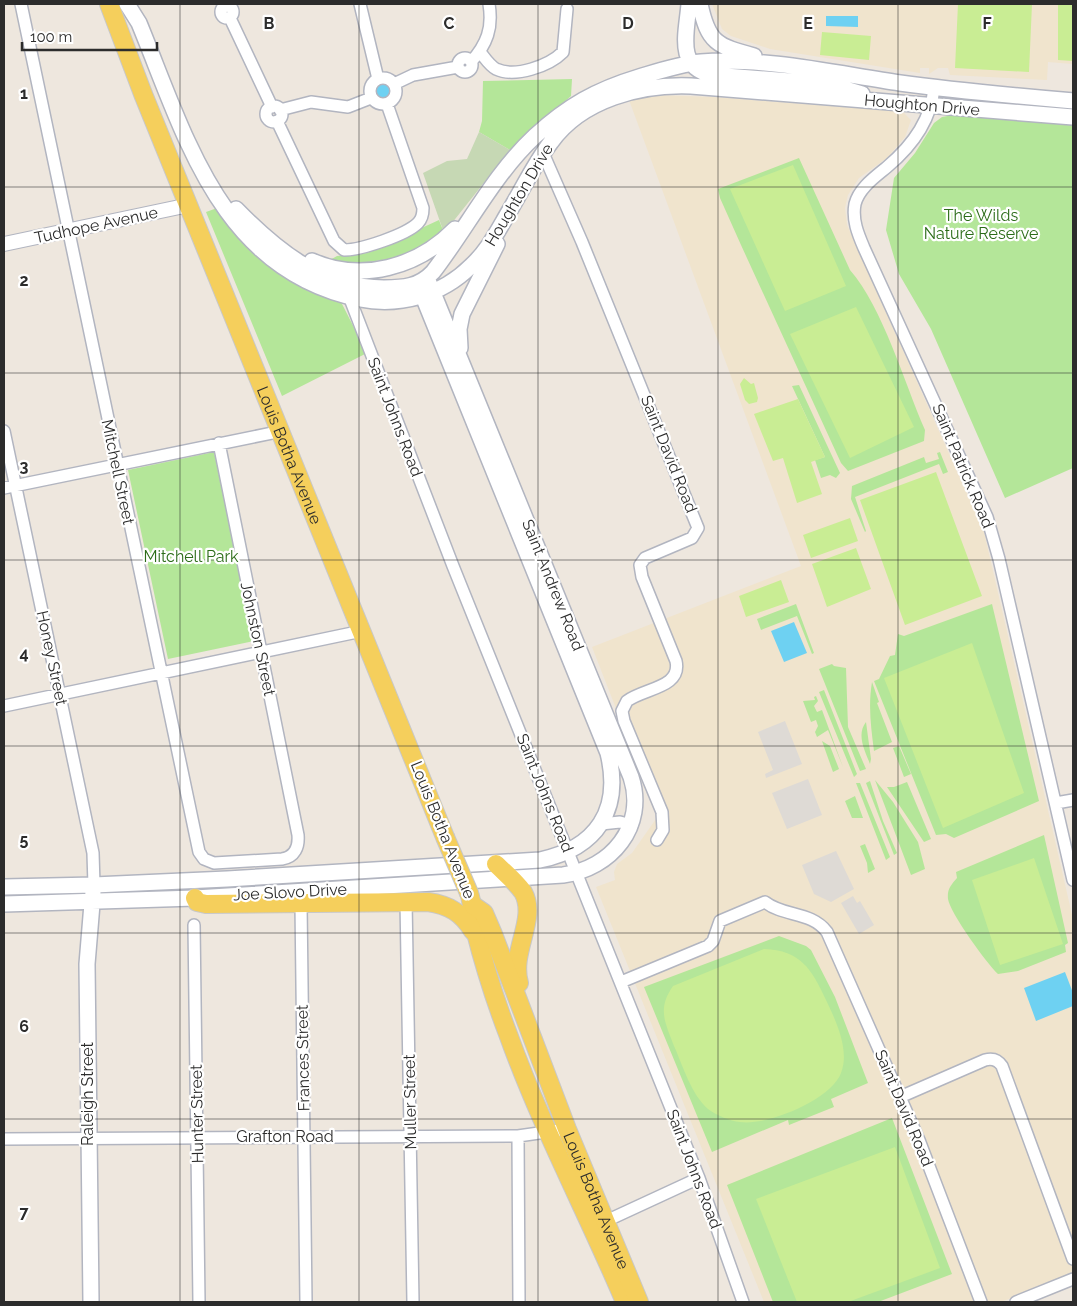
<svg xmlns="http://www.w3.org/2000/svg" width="1077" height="1306" font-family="Raleway,sans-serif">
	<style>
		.education { fill: #f0e4cd }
		.green { fill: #b4e699 }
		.cemetery { fill: #c6d8b4 }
		.pitch { fill: #c9ed94 }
		.plaza { fill: #dedad5 }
		.water { fill: #6ed1f2 }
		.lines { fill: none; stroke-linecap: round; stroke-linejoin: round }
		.minor-casing { stroke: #b2b5c0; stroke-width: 14 }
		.tertiary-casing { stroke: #b2b5c0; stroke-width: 16 }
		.secondary-casing { stroke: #b2b5c0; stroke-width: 18 }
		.primary-casing { stroke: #c8c8c8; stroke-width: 20 }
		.minor { stroke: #fff; stroke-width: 11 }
		.tertiary { stroke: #fff; stroke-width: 14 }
		.secondary { stroke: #fff; stroke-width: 15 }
		.primary { stroke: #f5cf5c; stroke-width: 18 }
		.primary-bridge-casing { stroke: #c8c8c8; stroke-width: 20; stroke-linecap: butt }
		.primary-bridge { stroke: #f5cf5c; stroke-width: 18 }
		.grid { fill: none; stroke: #2c2c2c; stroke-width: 1; stroke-opacity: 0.55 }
		.labels { text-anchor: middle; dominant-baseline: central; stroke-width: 4.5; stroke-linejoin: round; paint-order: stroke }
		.street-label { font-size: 16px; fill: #2c2c2c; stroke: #fff }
		.park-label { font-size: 16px; fill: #2b6c18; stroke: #fff }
		.grid-label { font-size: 16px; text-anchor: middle; font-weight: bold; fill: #2c2c2c; stroke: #fff; stroke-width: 4.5; stroke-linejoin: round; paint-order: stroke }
	</style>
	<rect width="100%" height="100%" fill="#eee7de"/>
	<!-- education -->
	<path class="education" d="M 712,4 L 1073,4 L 1073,64 L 1048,62 L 1047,80 L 950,75 L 948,68 L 938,68 L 929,74 L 929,68 L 920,68 L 920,73 L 770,49 L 731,36 L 722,29 Z
		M 656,95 L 713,97 L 895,111 L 904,113 L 911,120 L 905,137 L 887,158 L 859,178 L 848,195 L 845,208 L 847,225 L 984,532 L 1073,919 L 1073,1274 L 1001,1302 L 764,1302 L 596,887 L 615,880 L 614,872 L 617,864 L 632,853 L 658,816 L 592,647 L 801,566 L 629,100 Z"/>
	<!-- green -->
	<path class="green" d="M 572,79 L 571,96 L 510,150 L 479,132 L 482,121 L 483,81 Z
		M 953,115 L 1073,124 L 1073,468 L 1005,498 L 931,329 L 899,274 L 886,230 L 894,178 L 915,153 L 934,123 L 942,117 Z
		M 799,158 L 850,270 C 883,308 904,382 925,430 L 924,441 L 848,471 L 841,463 L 741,245 L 720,198 L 718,189 Z
		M 220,207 L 278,270 L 292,281 L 310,292 L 325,294 L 341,302 L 367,353 L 282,396 L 206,212 Z
		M 439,220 L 444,233 L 408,256 L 356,264 L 330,260 L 337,256 L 367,253 Z
		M 799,385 L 840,473 L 836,478 L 830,475 L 821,478 L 815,460 L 825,457 L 792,386 Z
		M 214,452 L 254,641 L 168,659 L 128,470 Z
		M 940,452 L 948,472 L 943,474 L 939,464 L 855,497 L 866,531 L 865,532 L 851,499 L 852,486 L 924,457 L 926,463 L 939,459 L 937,453 Z
		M 796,604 L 814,653 L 812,654 L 797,616 L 761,630 L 757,619 Z
		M 992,604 L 1039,801 L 954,838 L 946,834 L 936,835 L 874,681 L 879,679 L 890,656 L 895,655 L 898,634 L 904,636 Z
		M 832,664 L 834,666 L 846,668 L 848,727 L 866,769 L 860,771 L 819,669 Z
		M 872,682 L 879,702 L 877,703 L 892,742 L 874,751 C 871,727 868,706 872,682 Z
		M 824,690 L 857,774 L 854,777 L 819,692 Z
		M 816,696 L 818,701 L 814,706 L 817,712 L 822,710 L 843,767 L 828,730 L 817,737 L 815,732 L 818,726 L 816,720 L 811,722 L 803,701 L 815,700 L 814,697 Z
		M 866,722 L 871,759 L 870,764 C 865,751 856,735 866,722 Z
		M 822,741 L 830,746 L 839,769 L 833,772 Z
		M 899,746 L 911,774 L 904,777 L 893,748 Z
		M 875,780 L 893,802 L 918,842 L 925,869 L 911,875 Z
		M 870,781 L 883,821 L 897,853 L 894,855 L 866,783 Z
		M 907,782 L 931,839 L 924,842 L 887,787 L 894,787 Z
		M 856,783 L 860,783 L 890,857 L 886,860 Z
		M 855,796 L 863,818 L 852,818 L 845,801 Z
		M 1044,835 L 1068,943 L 1065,945 L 1066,952 L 1018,971 L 998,974 C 987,964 950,913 948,899 C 947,889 951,885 957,878 L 956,872 Z
		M 865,844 L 875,869 L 868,873 L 867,863 L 860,846 Z
		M 779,936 L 806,946 L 811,950 L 835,997 L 868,1083 L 831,1099 L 834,1107 L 789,1125 L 788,1120 L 712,1152 L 644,987 Z
		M 892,1118 L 952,1274 L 878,1302 L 773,1302 L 727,1185 Z"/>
	<!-- cemetery -->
	<path class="cemetery" d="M 479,132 L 510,150 L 444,233 L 423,173 L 447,161 L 467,159 Z"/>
	<!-- pitch -->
	<path class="pitch" d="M 958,4 L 1032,4 L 1029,72 L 955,68 Z
		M 1058,4 L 1073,4 L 1073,61 L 1058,60 Z
		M 822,32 L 871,36 L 869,60 L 820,55 Z
		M 793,165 L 846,286 L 785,311 L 730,189 Z
		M 856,307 L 914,427 L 850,458 L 790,334 Z
		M 744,378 L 751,384 L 754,383 L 758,398 L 757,402 L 749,404 L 745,400 L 740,384 Z
		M 798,399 L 825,457 L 811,462 L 822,494 L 797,503 L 783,458 L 773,461 L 754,414 Z
		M 936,472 L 982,596 L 905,625 L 860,500 Z
		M 850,518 L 858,541 L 811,558 L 803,535 Z
		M 856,548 L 871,589 L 827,607 L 812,564 Z
		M 781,580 L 789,602 L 746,617 L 739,596 Z
		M 972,643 L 1024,793 L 943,828 L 884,678 Z
		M 1034,858 L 1063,944 L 1000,965 L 972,880 Z
		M 764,949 C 801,950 812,970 826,1000 C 836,1021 850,1050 841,1073 C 831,1100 767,1126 740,1122 C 730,1121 716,1115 708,1109 C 691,1094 683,1066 674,1046 C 665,1022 657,1009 673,986 Z
		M 895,1147 L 940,1268 L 848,1302 L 797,1302 L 756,1199 Z"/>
	<!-- plaza -->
	<path class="plaza" d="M 785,721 L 802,764 L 766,778 L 765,774 L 773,770 L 758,732 Z
		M 808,779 L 822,815 L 787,829 L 772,793 Z
		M 836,851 L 854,889 L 831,902 L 814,894 L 802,865 Z
		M 853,896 L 857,903 L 860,901 L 874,925 L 859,934 L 841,903 Z"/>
	<!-- water -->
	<path class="water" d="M 826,16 L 858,16 L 858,27 L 826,26 Z
		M372 91a11 11 0 1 1 22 0a11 11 0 1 1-22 0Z
		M 794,622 L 807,653 L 784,662 L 771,631 Z
		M 1065,972 L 1073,993 L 1073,1006 L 1036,1021 L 1024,988 Z"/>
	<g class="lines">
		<defs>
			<path id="minor" d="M 21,4 L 199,852 L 204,859 L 214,863 L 282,859 C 295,857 299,847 298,835 L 219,443
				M 360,4 L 378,79
				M221 12a6 6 0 1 1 12 0a6 6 0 1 1-12 0Z
				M 230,18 L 272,107
				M 480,52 C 485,58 489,65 496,69 C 515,78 549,66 563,52 L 567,9
				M458 65a7 7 0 1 1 14 0a7 7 0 1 1-14 0Z
				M 471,62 C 487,44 493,28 489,4
				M370 91a13 13 0 1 1 26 0a13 13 0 1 1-26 0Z
				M 394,84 L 413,75 L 458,67
				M 934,88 C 931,121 912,146 887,167 C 875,177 859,188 855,204 C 852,220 858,234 864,248 L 987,517 L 999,559 L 1073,880
				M266 114a8 8 0 1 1 16 0a8 8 0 1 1-16 0Z
				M 280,110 L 311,102 L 348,107 L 371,98
				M 277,121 L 334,241 L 344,250 C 361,250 406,235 418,223 C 422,219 423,214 423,208 L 387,104
				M 543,153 L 582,242 L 698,528 L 692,538 L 645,558 L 640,565 L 642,577 L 676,661 C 682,688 644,688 627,701 L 622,711 L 624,721 L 662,812 L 663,830 L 657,840
				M 347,291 L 453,566 L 699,1178 L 743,1302
				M 4,431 L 93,853 L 94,885
				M 4,488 L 282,431
				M 4,706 L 362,631
				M 1056,803 L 1073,800
				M 601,824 L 620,822 L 632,825
				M 406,901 L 413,1302
				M 301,904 L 306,1302
				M 194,925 L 199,1302
				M 621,982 L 708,946 L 713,941 L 720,921 L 765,902 C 784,917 811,911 827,932 L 919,1140 L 981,1302
				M 900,1097 L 985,1060 C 992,1058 998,1060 1002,1066 L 1073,1259
				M 518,1136 L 519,1302
				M 4,1139 L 518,1136 L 567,1129
				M 606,1221 L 699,1178
				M 1016,1302 L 1073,1279"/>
			<path id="tertiary" d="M 4,244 L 189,205"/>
			<path id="secondary" d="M 127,4 L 139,23 C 186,137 221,271 360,299 C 400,307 442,295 471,266 C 488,251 498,230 510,210 C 523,188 535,163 551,142 C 582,99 641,84 691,86 L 1073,117
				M 689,4 C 687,32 675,67 712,75 L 828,84 L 862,94
				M 700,4 C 708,43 717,46 754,56
				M 236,209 C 277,251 322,288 384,288 C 403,288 419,287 433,272 C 467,228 494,174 535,136 C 568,106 596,90 639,77 C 659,71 680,64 701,62 C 764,57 838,74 900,83 C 958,91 1016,96 1073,101
				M 312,261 C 362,283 418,267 455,229
				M 460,348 L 459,329 L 462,314 L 497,244
				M 4,887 L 94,885 L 227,879 L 540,860 C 597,848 622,810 608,753 L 418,284
				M 4,904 L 195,898 L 563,875 C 611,869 647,826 631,777 L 427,278
				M 91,1302 L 87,964 L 93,892"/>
			<g id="primary">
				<path id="s1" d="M 109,4 L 143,94 L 445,837"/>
				<path d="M 496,864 C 505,873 516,882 523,892 C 538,919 510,951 519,983"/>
				<path d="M 469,893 C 474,907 471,916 475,929 C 484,965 495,1000 508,1034 C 541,1126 587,1212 625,1302"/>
				<path d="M 195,898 L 197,902 L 206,904 L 428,902 C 449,905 462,913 473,931"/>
				<path id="s2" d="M 474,906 L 484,913 L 493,934 L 567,1129 L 639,1302"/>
			</g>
		</defs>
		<!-- minor casing -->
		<use href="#minor" class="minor-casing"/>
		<!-- tertiary casing -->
		<use href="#tertiary" class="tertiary-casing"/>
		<!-- secondary casing -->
		<use href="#secondary" class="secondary-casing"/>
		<!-- primary casing -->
		<use href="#primary" class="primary-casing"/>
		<!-- minor -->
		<use href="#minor" class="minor"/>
		<!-- tertiary -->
		<use href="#tertiary" class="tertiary"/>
		<!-- secondary -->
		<use href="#secondary" class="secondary"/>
		<!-- primary -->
		<use href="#primary" class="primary"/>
		<defs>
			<path id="primary-bridge" d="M 445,837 L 469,893"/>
		</defs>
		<!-- primary-bridge casing -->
		<use href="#primary-bridge" class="primary-bridge-casing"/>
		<!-- primary-bridge -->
		<use href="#primary-bridge" class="primary-bridge"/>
	</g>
	<!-- grid -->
	<path class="grid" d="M 180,4 L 180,1302M 359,4 L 359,1302M 538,4 L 538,1302M 718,4 L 718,1302M 898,4 L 898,1302M 4,187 L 1073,187M 4,373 L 1073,373M 4,560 L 1073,560M 4,746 L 1073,746M 4,933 L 1073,933M 4,1119 L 1073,1119"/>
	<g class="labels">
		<!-- street labels -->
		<g class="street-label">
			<text transform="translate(922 105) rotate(5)">Houghton Drive</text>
			<text transform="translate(519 195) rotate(-59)">Houghton Drive</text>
			<text transform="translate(96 225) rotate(-12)">Tudhope Avenue</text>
			<text transform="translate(395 417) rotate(69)">Saint Johns Road</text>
			<text transform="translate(669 454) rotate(68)">Saint David Road</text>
			<text stroke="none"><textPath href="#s1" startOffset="486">Louis Botha Avenue</textPath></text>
			<text transform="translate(963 466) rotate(67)">Saint Patrick Road</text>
			<text transform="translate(118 472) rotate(78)">Mitchell Street</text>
			<text transform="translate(553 585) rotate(68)">Saint Andrew Road</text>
			<text transform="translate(258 639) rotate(78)">Johnston Street</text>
			<text transform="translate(52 658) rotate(78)">Honey Street</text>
			<text transform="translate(545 793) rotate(68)">Saint Johns Road</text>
			<text transform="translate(443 830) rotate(68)">Louis Botha Avenue</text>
			<text transform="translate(290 892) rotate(-3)">Joe Slovo Drive</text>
			<text transform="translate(303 1058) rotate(-91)">Frances Street</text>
			<text transform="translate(87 1094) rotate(-90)">Raleigh Street</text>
			<text transform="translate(410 1102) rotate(-91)">Muller Street</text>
			<text transform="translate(904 1108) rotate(67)">Saint David Road</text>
			<text transform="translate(197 1114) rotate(-91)">Hunter Street</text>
			<text x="285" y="1136">Grafton Road</text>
			<text transform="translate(694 1169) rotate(69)">Saint Johns Road</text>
			<text stroke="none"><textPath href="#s2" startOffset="321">Louis Botha Avenue</textPath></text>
		</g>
		<!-- park labels -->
		<g class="park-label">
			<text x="981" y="215">The Wilds<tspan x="981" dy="18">Nature Reserve</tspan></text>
			<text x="191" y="556">Mitchell Park</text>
		</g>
	</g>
	<g class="grid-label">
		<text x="269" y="29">B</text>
		<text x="449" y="29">C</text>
		<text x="628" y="29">D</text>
		<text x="808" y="29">E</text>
		<text x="987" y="29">F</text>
		<text x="24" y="99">1</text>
		<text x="24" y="286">2</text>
		<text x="24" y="472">3</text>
		<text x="24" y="659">4</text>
		<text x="24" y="845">5</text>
		<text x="24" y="1032">6</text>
		<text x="24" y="1218">7</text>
	</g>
	<!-- border -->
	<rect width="1077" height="1306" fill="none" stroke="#2c2c2c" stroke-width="10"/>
	<!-- scale -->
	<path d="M22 42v8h135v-8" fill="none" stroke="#2c2c2c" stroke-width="2.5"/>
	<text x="30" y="42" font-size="15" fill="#2c2c2c" stroke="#ffffff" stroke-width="4" paint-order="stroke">100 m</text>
</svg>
